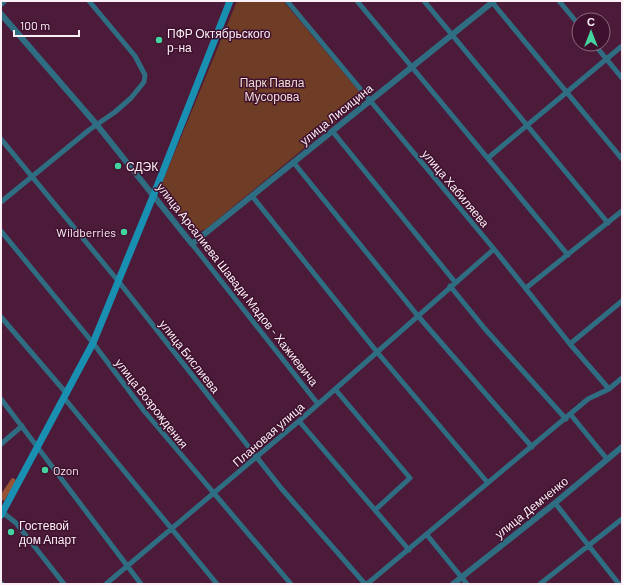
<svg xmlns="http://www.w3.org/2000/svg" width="623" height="585" font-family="Barlow,sans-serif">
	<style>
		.green { fill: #6f3c25 }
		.forest { fill: #975435 }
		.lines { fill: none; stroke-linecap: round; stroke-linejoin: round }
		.minor { stroke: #2f6d83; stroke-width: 5 }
		.tertiary { stroke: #2f6d83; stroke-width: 6 }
		.secondary { stroke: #198fb2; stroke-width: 7 }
		.poi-dot { fill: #44d49f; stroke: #3f112f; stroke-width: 1.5 }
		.labels { text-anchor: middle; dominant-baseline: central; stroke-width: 3; stroke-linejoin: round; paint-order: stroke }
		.poi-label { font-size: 12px; fill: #fceff5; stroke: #3f112f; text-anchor: start }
		.park-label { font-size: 12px; fill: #f0dcd3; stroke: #3f112f }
		.street-label { font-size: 12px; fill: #fceff5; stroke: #3f112f }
	</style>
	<rect width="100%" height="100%" fill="#4b1b39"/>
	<!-- green -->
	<path class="green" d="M 237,1 L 283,1 L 365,98 L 206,229 L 197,232 C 180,224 168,200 162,183 Z"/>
	<!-- forest -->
	<path class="forest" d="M 12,478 L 15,479 L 16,482 L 4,501 L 1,499 L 1,494 Z"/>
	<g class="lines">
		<!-- minor -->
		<path class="minor" d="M 287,1 L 494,249 L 570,344 L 609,389
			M 357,1 L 568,255
			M 424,1 L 608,223
			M 491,1 L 622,159
			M 559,1 L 579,25
			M 594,44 L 622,78
			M 333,132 L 455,282
			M 1,139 L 119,282 L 281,488 L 365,584
			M 488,158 L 622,46
			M 294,163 L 418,316 L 532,447
			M 252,196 L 377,352 L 488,483
			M 1,202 L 89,130 L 115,112 L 131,98 L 144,82 L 145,75 L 135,56 L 89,1
			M 1,231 L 93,343 L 145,412 L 291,584
			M 192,244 L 318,404
			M 450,286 L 485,329 L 566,419
			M 526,288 L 622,211
			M 1,317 L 67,394
			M 570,344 L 622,301
			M 335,389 L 410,478 L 375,510
			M 1,399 L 141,584
			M 65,399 L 217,584
			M 571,415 L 607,459
			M 299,421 L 409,550
			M 1,444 L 22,426
			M 555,503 L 619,584
			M 1,511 L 16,523 L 64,584
			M 427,535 L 467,584
			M 1,583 L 2,584
			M 106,584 L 299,421 L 494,249
			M 367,584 L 588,399 L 609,389 L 622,378
			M 540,584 L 622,519"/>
		<!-- tertiary -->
		<path class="tertiary" d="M 1,4 L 4,1
			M 1,14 L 97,125 L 192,244 L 494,1
			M 453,584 L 555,503 L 622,447"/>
		<!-- secondary -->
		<path class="secondary" d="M 1,515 L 93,343 L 154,194 L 230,1"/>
	</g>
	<!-- markers -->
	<g class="poi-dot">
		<circle cx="159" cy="40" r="4"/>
		<circle cx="118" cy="166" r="4"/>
		<circle cx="124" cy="232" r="4"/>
		<circle cx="45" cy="470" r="4"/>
		<circle cx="11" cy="532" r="4"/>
	</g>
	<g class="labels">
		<!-- poi labels -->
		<g class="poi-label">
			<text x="167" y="33">ПФР Октябрьского<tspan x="167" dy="14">р-на</tspan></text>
			<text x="126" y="166">СДЭК</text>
			<text x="116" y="232" text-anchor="end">Wildberries</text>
			<text x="53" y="470">Ozon</text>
			<text x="19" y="525">Гостевой<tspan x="19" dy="14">дом Апарт</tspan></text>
		</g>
		<!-- park labels -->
		<g class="park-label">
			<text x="272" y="82">Парк Павла<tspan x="272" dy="14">Мусорова</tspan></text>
		</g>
		<!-- street labels -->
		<g class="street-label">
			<text transform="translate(336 114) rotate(-39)">улица Лисицина</text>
			<text transform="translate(456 188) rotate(50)">улица Хабиляева</text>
			<text transform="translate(238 284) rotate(52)">улица Арсалиева Шавади Мадов - Хажиевича</text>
			<text transform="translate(190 356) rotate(52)">улица Бислиева</text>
			<text transform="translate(152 403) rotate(52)">улица Возрождения</text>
			<text transform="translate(268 434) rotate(-41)">Плановая улица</text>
			<text transform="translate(531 507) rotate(-39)">улица Демченко</text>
		</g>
	</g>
	<!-- border -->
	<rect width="623" height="585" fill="none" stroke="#fceff5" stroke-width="4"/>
	<!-- north arrow -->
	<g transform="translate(591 32)"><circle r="19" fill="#3f112f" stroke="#8b6a7e"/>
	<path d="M0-3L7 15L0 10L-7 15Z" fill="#44d49f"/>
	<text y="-6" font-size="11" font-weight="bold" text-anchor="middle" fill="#fceff5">С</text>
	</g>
	<!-- scale -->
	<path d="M14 30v6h65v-6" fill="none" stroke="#fceff5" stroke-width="2"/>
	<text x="20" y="30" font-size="12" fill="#fceff5" stroke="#3f112f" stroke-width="3" paint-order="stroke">100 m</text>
</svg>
